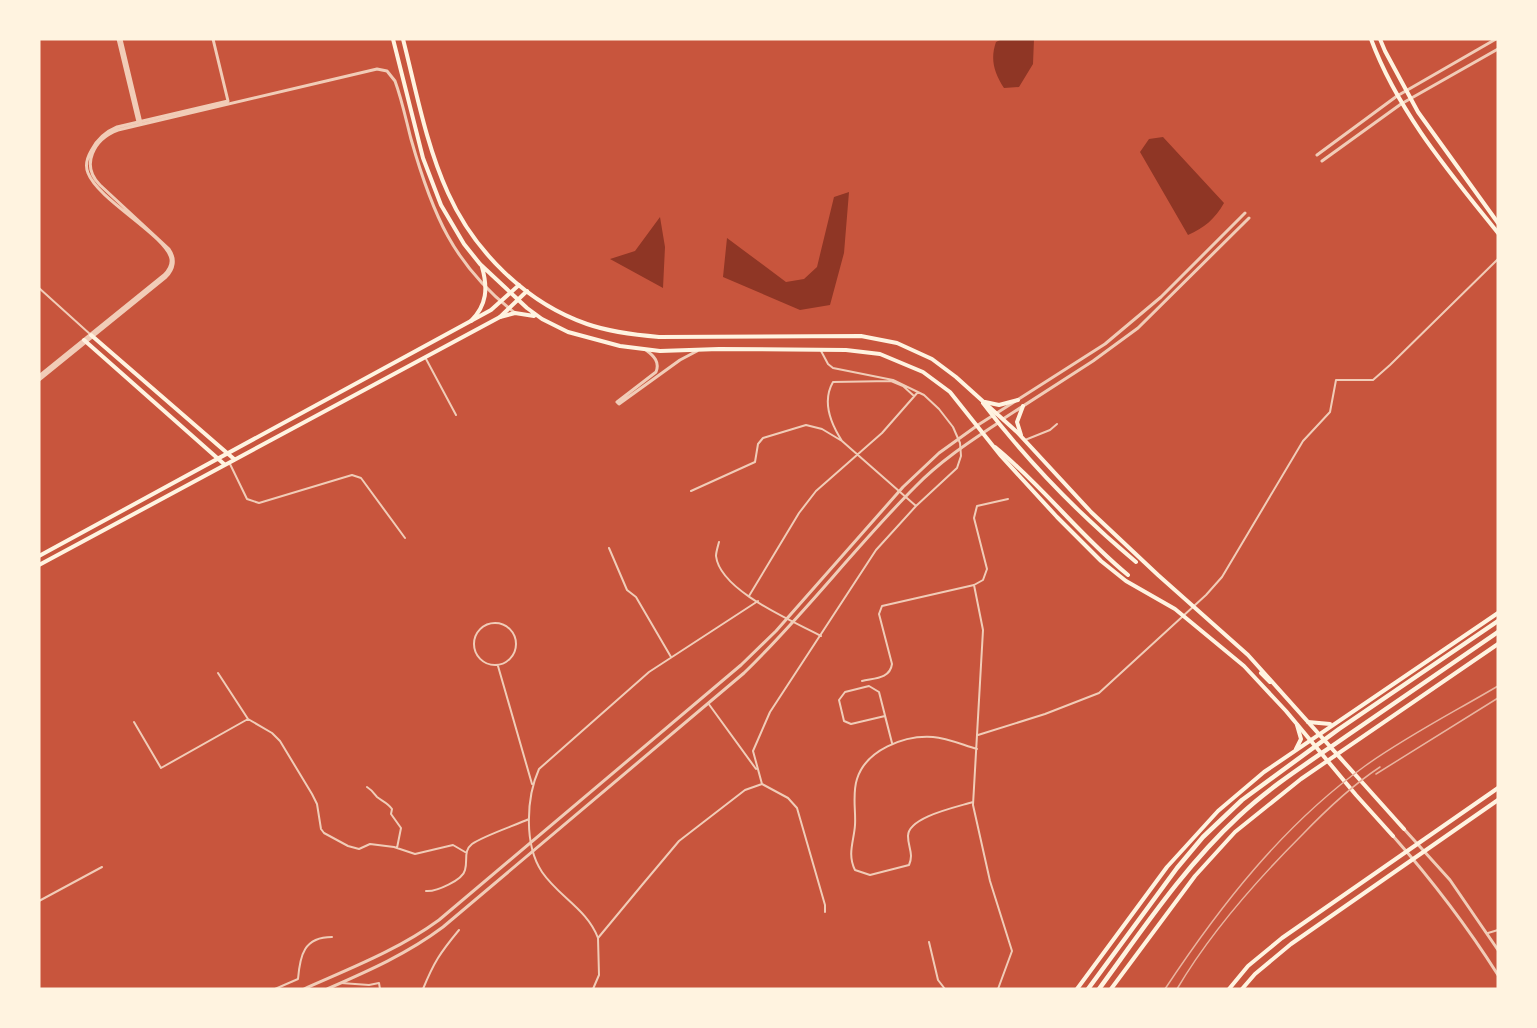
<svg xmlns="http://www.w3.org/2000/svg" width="1537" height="1028" font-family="Inter,sans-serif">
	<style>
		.water { fill: #8f3625 }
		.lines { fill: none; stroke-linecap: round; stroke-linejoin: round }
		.pedestrian { stroke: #f1ccb7; stroke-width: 2 }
		.minor { stroke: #f1ccb7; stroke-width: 2 }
		.tertiary { stroke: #f1ccb7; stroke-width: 3 }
		.secondary { stroke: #fff3e0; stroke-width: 4 }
		.primary { stroke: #fff3e0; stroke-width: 4 }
		.trunk { stroke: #fff3e0; stroke-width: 4.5 }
		.rail { stroke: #e9b49f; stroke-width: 1.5 }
	</style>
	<rect width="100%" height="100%" fill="#c8553d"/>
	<!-- water -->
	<path class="water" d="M 1002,39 L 1034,39 L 1033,64 L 1019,87 L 1004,88 C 994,73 990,59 996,42 Z
		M 1163,137 L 1224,203 C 1215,219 1204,228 1188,235 L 1140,152 L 1149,139 Z
		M 849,192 L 844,253 L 830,305 L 800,310 L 723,277 L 727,238 L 786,282 L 804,279 L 817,267 L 834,197 Z
		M 660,217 L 665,247 L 663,288 L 610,259 L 635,251 Z"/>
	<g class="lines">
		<!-- pedestrian -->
		<path class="pedestrian" d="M 1025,440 L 1050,430 L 1057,424"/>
		<!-- minor -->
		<path class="minor" d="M 39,288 L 91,335
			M 425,357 L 456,415
			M 842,441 L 916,506
			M 230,464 L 247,499 L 259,503 L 352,475 L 361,478 L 405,538
			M 691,491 L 755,462 L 758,444 L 763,438 L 806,425 L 822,429 L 842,441 C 831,424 822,401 833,382 L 891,381 L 903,386 L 914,396
			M 719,542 C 718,546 716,552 716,556 C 720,591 793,621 821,636
			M 609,548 L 627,590 L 636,597 L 671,657
			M 974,585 L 983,630 L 973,805 L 990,881 L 1012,951 L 998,989
			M 749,596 L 799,513 L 816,491 L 882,433 L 918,392
			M474 644a21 21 0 1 1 42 0a21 21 0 1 1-42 0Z
			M 498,666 L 532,784
			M 218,673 L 248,719 L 272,733 L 280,741 L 312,794 L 317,804 L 321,829 L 324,833 L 348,846 L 359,849 L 370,844 L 394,847 L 415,854 L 453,845 L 465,852
			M 862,681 C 874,678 890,679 892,664 L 879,614 L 882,606 L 974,585 L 983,580 L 987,569 L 974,518 L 977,506 L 1008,499
			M 708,703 L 756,769
			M 134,722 L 161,768 L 248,719
			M 978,735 L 1045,714 L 1099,693 L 1206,595 L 1222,577 L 1303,441 L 1330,412 L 1336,380 L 1373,380 L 1390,365 L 1498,259
			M 892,743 L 885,716 L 851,724 L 844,721 L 839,700 L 845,692 L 869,686 L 879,692 L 892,743
			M 762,784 L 788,798 L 797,808 L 825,905 L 825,912
			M 367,787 C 372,790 374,793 377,797 C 382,801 388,803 392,809 L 391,814 L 401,828 L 397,848
			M 973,802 C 957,807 908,817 908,836 C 908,847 914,854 909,865 L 870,875 L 855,870 C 847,854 854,841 855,825 C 856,810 852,794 857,779 C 866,750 904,735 933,737 C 947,738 963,745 977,749
			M 426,891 C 436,892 463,880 465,870 C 468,860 463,851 472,844 C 483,836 516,825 529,819
			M 39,901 L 102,867
			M 1488,933 L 1498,930
			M 598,938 C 587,909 559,897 542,872 C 524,845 526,798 539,769 L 649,672 L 758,601
			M 929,942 L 938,980 L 945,989
			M 341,983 L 369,985 L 379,983 L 380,989
			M 275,989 L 298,979 C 300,955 304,937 332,937
			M 423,989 C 434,962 440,953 459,930
			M 593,989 L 599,975 L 598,938 L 642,885 L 679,841 L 745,790 L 762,784 L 753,751 L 770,712 L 876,550 L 916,506 L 957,468 L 961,456 L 960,443 L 953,427 L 939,409 L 924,395 L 893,380 L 833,368 L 828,364 L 820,349"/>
		<!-- tertiary -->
		<path class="tertiary" d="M 118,39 L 138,122
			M 121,39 L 141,123
			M 213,39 L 228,101
			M 1317,155 L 1397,96 L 1496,39
			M 1322,161 L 1401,104 L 1498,49
			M 646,350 C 654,356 660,362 656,372 L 617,402 L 619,404 L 680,360 L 697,351
			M 39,376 L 164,275 C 168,271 172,266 171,259 C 167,236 98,200 88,173 C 85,166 87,158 91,151 C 97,139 105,132 117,127 L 228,101
			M 39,380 L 166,277 C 174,269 176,259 169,249 L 100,185 C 80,165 94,139 118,130 L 377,69 L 387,71 L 395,81 C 402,100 406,120 411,139 C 432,213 453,265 515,313
			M 1003,419 L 1093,361 L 1138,328 L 1249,218
			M 1404,829 L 1450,880 L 1498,950
			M 1393,836 C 1431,879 1467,926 1498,975
			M 304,989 C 351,968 398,950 439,920 L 741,665 L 776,631 L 903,487 L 939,453 L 978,425 L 1105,344 L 1161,297 L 1245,213
			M 327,989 C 368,971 407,954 443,927 L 744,673 C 805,614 855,547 915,487 C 939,462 969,442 998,423"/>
		<!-- secondary -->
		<path class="secondary" d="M 1371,39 C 1398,112 1450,173 1498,233
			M 1380,39 L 1385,51 L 1418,112 L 1498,223
			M 91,335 L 234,459
			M 84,340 L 224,464
			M 985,402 L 999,405 L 1018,400
			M 983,403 C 1027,461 1080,515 1136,562
			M 1021,435 L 1017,422 L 1023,406
			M 995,447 C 1043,486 1080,536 1128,575
			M 39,556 L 491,310 L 519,285
			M 39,565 L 500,317 L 527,291
			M 1261,673 L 1270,682
			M 1308,722 L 1330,724
			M 1296,749 L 1301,739 L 1297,725
			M 1077,989 L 1167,867 L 1218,811 L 1264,772 L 1498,613
			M 1111,989 L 1195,876 L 1235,832 L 1301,779 L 1498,644"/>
		<!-- primary -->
		<path class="primary" d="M 393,39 L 423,158 L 441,205 L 464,244 L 480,264 L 527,308 L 542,319 L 568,332 L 620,346 L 660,351 L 719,349 L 846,350 L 880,354 L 923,372 L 950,392 L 1001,456 L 1057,517 L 1101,561 L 1126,581 L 1175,609 L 1244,666 L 1286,711 L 1356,795 L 1393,836
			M 403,39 C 416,90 426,145 448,193 C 474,251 526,303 587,324 C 610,332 635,335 659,337 L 861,336 L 897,343 L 932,359 L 956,377 L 1017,432 L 1091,512 L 1158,575 L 1248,655 L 1404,829
			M 500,317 L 515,313 L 534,316
			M 471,321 C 487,305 488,288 482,267
			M 1229,989 L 1248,966 L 1282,938 L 1498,788
			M 1242,989 L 1255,974 L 1291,944 L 1498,800"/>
		<!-- trunk -->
		<path class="trunk" d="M 1088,989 L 1177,868 L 1203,837 L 1242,800 L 1339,729 L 1498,621
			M 1099,989 C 1143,929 1184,867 1239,816 C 1272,785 1311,761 1348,735 C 1398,701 1448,666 1498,632"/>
		<!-- rail -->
		<path class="rail" d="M 1376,774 L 1498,698
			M 1165,989 C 1220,906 1283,825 1365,766 C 1407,736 1454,712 1498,686
			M 1177,989 C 1210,933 1255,882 1301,836 C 1325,811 1351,786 1380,767"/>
	</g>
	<!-- border -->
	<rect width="1537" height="1028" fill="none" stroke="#fff3e0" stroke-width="81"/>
</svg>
